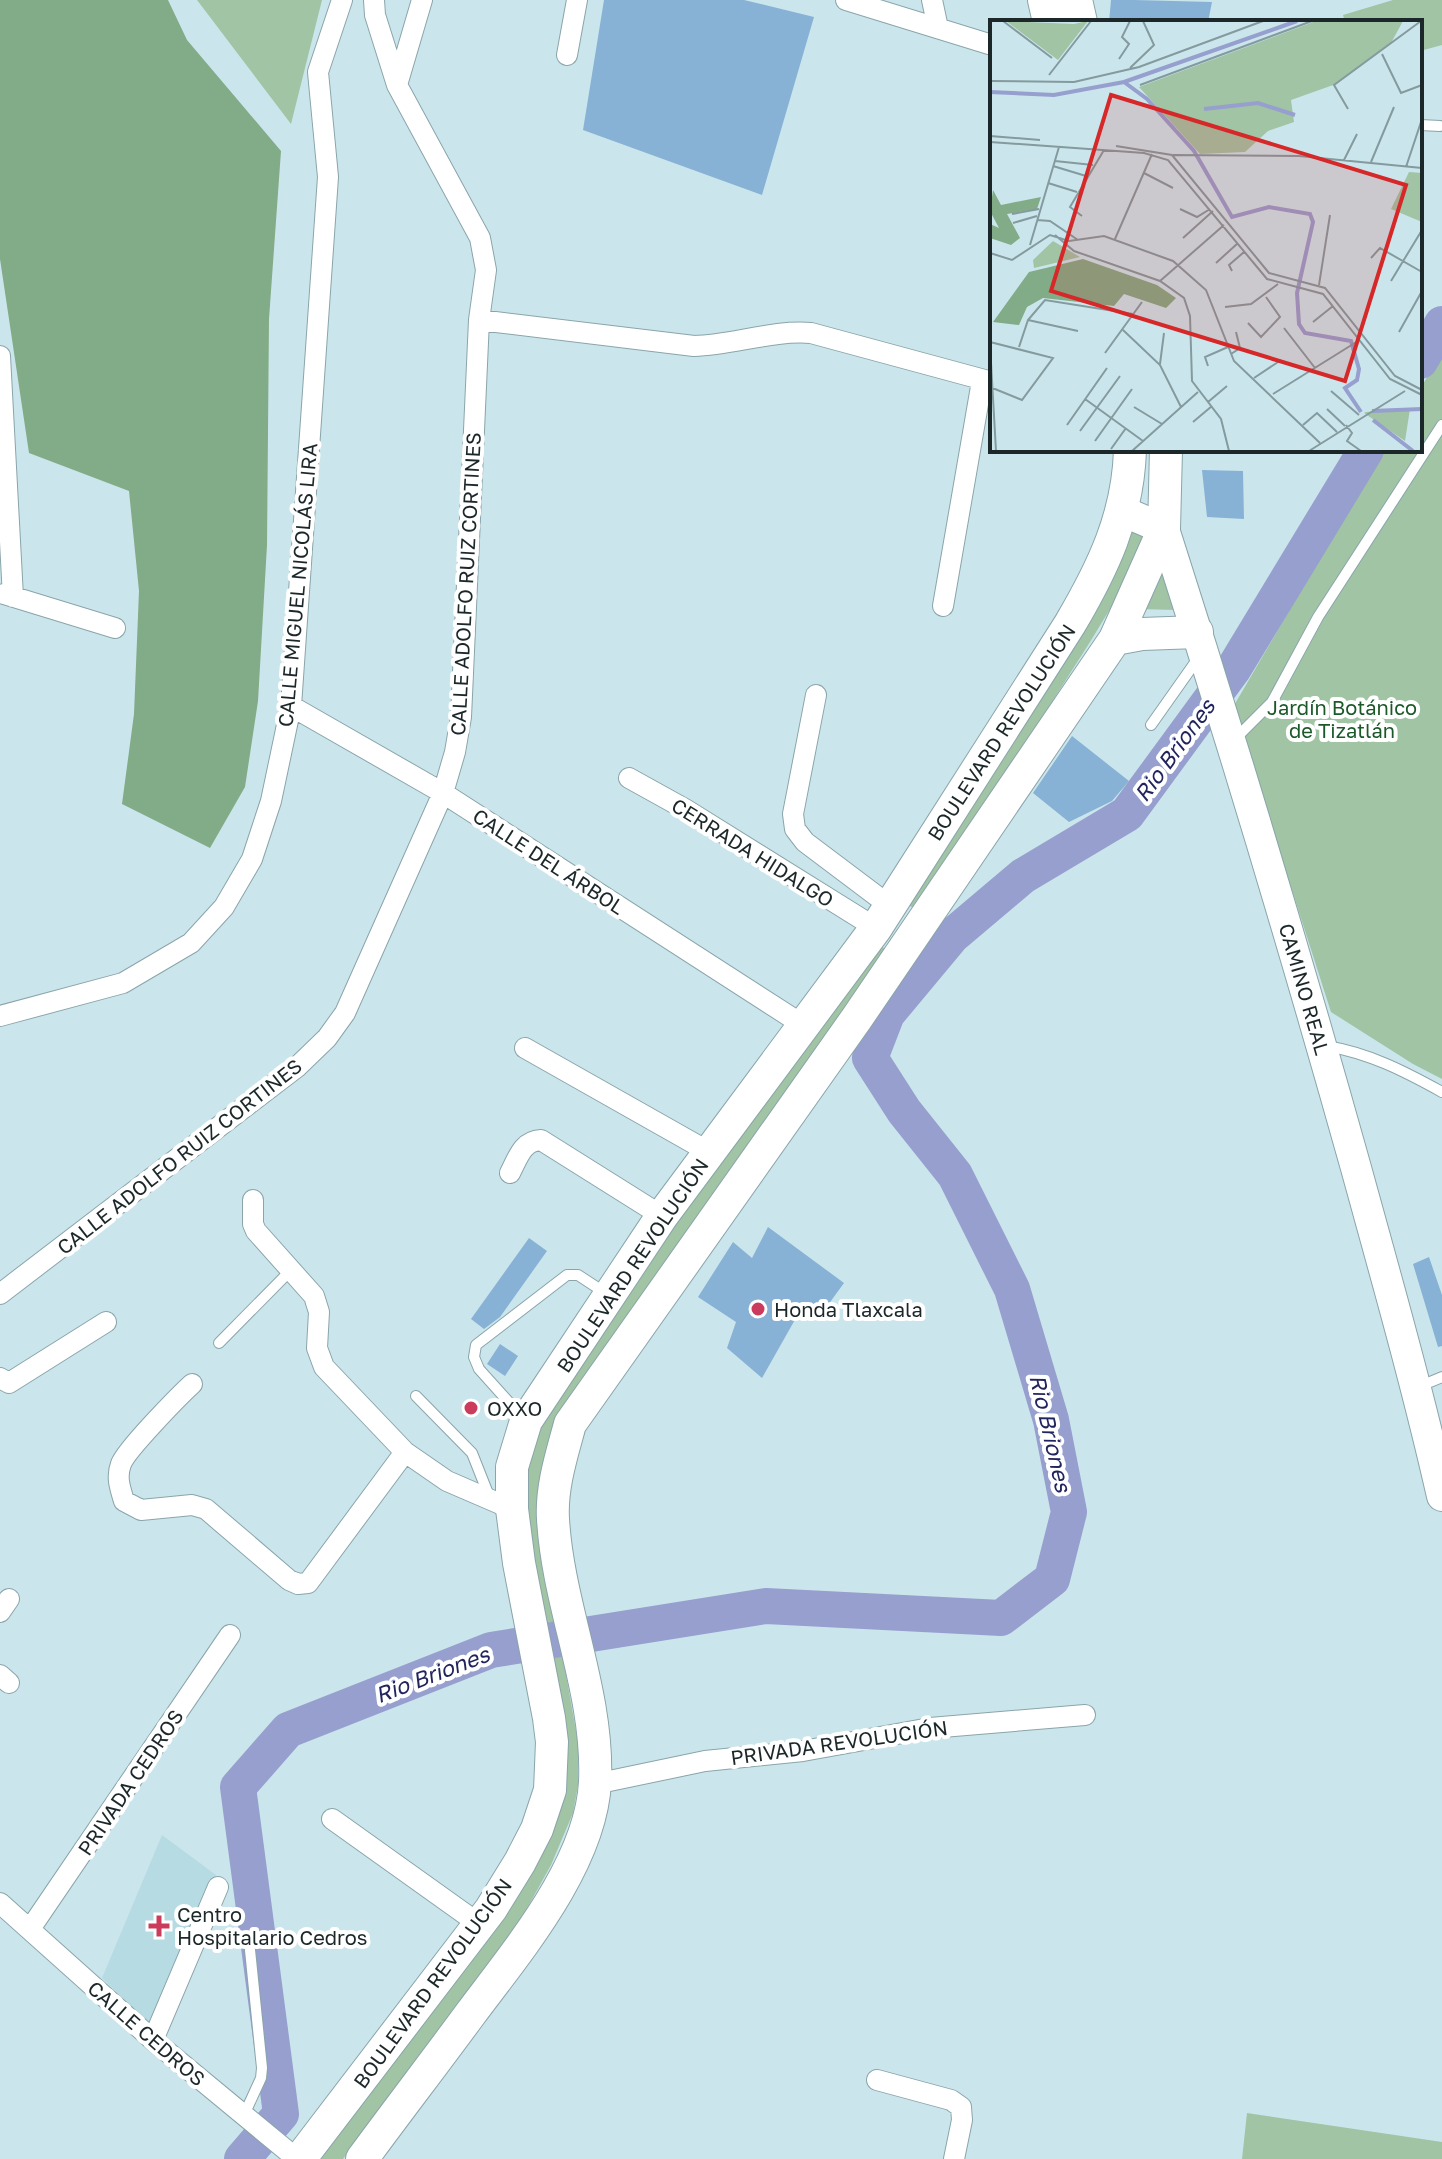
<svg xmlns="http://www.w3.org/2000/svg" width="1442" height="2159" font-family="'Golos Text',sans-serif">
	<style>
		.built { fill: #b6dbe3 }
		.green { fill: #a0c4a4 }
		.forest { fill: #82ab87 }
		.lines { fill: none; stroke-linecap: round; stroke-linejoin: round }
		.river { stroke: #969fce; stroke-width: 36 }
		.building { fill: #87b2d5 }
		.lane-casing { stroke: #8aa5aa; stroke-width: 12 }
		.street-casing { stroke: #8aa5aa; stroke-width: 22 }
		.secondary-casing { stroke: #8aa5aa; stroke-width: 32 }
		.primary-casing { stroke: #8aa5aa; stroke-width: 34 }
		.lane { stroke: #fff; stroke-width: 10 }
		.street { stroke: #fff; stroke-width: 20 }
		.secondary { stroke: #fff; stroke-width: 30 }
		.primary { stroke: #fff; stroke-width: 32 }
		.poi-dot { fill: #cb3c5c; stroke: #fff; stroke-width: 3 }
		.labels { text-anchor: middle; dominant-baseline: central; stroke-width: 8; stroke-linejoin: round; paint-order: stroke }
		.street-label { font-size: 20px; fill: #1c2729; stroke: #fff }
		.park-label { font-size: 20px; fill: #1c5929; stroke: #fff }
		.poi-label { font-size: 20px; fill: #1c2729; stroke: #fff; text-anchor: start }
		.water-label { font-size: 22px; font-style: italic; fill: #22255d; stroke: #fff }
		.inset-river { fill: none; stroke: #969fce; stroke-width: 4 }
		.inset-road { fill: none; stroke: #849a9e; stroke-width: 2 }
		.view { fill: #d62828; fill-opacity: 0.15; stroke: #d62828; stroke-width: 4 }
		.inset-edge { fill: none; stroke: #1c2729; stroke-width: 4 }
	</style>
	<rect width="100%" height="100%" fill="#cae6ec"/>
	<!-- built -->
	<path class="built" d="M 162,1835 L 216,1875 L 152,2026 L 102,1978 Z"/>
	<!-- green -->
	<path class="green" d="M 197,0 L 322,0 L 291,124 Z
		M 1393,0 L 1442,0 L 1442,45 L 1420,51 L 1420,22 L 1345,22 L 1343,15 Z
		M 1442,352 L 1442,1079 L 1413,1064 L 1331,1012 L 1244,740 L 1229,714 L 1383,450 L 1420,450 L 1420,389 Z
		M 1126,522 L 1150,534 L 1121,591 L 1090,642 L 919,911 L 899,900 Z
		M 1160,556 L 1177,610 L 1137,609 Z
		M 874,940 L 891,954 L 560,1422 L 546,1563 L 578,1742 L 578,1785 L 573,1813 L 551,1865 L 520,1921 L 343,2159 L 313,2159 L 542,1832 L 525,1562 L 526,1461 L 541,1414 Z
		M 1247,2113 L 1442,2142 L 1442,2159 L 1242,2159 Z"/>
	<!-- forest -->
	<path class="forest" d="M 0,0 L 168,0 L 187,40 L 281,151 L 269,319 L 267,545 L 258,701 L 245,787 L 210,848 L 122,804 L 134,714 L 139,591 L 129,491 L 29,453 L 0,259 Z"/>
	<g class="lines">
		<!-- river -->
		<path class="river" d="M 1420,361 L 1442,324
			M 242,2159 L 281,2114 L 238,1787 L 288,1730 L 491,1650 L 766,1606 L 1001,1618 L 1052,1579 L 1069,1512 L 1051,1420 L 1012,1289 L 955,1175 L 904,1111 L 870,1058 L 887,1014 L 952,936 L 1023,876 L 1127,814 L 1234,668 L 1366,450"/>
	</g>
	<!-- building -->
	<path class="building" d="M 604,0 L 744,0 L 814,17 L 762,195 L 583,130 Z
		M 1111,0 L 1134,0 L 1212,2 L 1208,22 L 1109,22 Z
		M 1202,470 L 1243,471 L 1244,519 L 1207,517 Z
		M 1072,736 L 1129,781 L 1112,801 L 1069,822 L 1033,793 Z
		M 768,1227 L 844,1283 L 820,1316 L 805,1302 L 762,1378 L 727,1348 L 736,1322 L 698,1297 L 733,1242 L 752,1258 Z
		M 529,1238 L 547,1251 L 500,1317 L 484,1329 L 471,1319 Z
		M 1429,1257 L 1442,1295 L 1442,1346 L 1438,1347 L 1413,1264 Z
		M 500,1344 L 518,1356 L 505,1376 L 487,1364 Z"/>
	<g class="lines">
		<defs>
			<path id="lane" d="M 1420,125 L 1440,126
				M 1151,725 L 1199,657
				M 1234,740 L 1272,702 L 1318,617 L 1442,425
				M 1326,1046 C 1369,1053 1404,1071 1442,1092
				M 219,1343 L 291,1270
				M 1418,1387 L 1442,1377
				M 416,1396 L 472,1453 L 489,1496
				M 523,1418 L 479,1369 L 474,1357 L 476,1345 L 567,1275 L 578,1275 L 607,1294
				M 244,2115 L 261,2078 L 262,2068 L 250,1950"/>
			<path id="street" d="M 846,0 L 992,45
				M 932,0 L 938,28
				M 567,55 L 577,0
				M 397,85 L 422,0
				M 479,320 L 694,346 C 734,345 771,330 811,333 L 992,382
				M 0,356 L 13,597
				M 4,594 L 115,628
				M 943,606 L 982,381
				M 816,695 L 793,814 L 795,829 L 805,842 L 890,906
				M 291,706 L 443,793 L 803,1025
				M 629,778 L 685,809 L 876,928
				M 0,1016 L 123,983 L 191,943 L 224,907 L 252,859 L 271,801 L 291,706 L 328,177 L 318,72 L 342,0
				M 525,1048 L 709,1152
				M 510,1173 C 518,1158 522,1141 541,1140 L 662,1216
				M 253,1200 L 253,1224 L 256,1231 L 314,1296 L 319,1312 L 317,1348 L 324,1367 L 405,1452 L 447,1481 L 512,1509
				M 0,1294 L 297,1067 L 327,1038 L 345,1013 L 443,793 L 455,752 L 461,717 L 479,320 L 486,270 L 480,238 L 397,85 L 375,15 L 374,0
				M 0,1378 L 9,1383 L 106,1322
				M 192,1384 C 179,1396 126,1450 121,1464 C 116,1477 120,1488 124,1501 L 141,1510 L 192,1505 L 206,1509 L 289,1580 L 298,1584 L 308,1583 L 405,1452
				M 0,1612 L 9,1599
				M 0,1675 L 9,1683
				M 595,1784 L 705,1761 L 803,1751 L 930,1728 L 1085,1715
				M 332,1819 L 479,1924
				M 0,1903 L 153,2040 L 297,2159
				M 30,1929 L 230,1635
				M 153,2040 L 218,1887
				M 877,2080 L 951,2100 L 961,2107 L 962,2120 L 954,2159"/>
			<path id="secondary" d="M 1122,511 L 1164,529 C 1232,741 1296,954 1356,1168 C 1386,1277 1417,1386 1442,1496"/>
			<path id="primary" d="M 1044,0 L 1049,22
				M 1076,0 L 1081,22
				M 1115,639 L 1142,634 L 1197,632
				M 300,2159 L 491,1909 L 520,1862 L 537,1829 L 550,1790 L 552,1742 L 549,1718 L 519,1563 L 512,1509 L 512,1467 L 526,1421 L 662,1216 L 876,928 L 1070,624 C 1103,568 1128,516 1130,450
				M 362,2159 C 398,2110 435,2062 471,2013 C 518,1950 591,1864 595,1782 C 599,1692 558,1607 553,1519 C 551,1487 562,1454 570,1424 L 857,1018 L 1115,639 L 1164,529 L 1166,450"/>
		</defs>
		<!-- lane casing -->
		<use href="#lane" class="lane-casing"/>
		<!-- street casing -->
		<use href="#street" class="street-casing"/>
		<!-- secondary casing -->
		<use href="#secondary" class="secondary-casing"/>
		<!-- primary casing -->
		<use href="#primary" class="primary-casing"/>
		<!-- lane -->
		<use href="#lane" class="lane"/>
		<!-- street -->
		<use href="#street" class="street"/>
		<!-- secondary -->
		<use href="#secondary" class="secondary"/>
		<!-- primary -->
		<use href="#primary" class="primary"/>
	</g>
	<!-- markers -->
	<g class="poi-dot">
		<circle cx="758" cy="1309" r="8"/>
		<circle cx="471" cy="1408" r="8"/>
		<path d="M155 1914h8v8h8v8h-8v8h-8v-8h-8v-8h8z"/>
	</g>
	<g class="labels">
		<!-- street labels -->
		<g class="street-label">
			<text transform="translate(465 584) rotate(-87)">CALLE ADOLFO RUIZ CORTINES</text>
			<text transform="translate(297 585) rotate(-85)">CALLE MIGUEL NICOLÁS LIRA</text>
			<text transform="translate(1001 732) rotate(-57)">BOULEVARD REVOLUCIÓN</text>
			<text transform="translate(753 852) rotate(32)">CERRADA HIDALGO</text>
			<text transform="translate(549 861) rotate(33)">CALLE DEL ÁRBOL</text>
			<text transform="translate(1305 989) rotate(74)">CAMINO REAL</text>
			<text transform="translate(179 1156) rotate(-38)">CALLE ADOLFO RUIZ CORTINES</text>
			<text transform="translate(632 1265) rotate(-56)">BOULEVARD REVOLUCIÓN</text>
			<text transform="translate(839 1742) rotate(-8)">PRIVADA REVOLUCIÓN</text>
			<text transform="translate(130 1782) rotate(-56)">PRIVADA CEDROS</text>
			<text transform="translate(432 1983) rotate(-54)">BOULEVARD REVOLUCIÓN</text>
			<text transform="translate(147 2033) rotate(41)">CALLE CEDROS</text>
		</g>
		<!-- park labels -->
		<g class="park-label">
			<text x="1342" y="707">Jardín Botánico<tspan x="1342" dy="23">de Tizatlán</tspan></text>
		</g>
		<!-- poi labels -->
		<g class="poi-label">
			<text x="774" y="1309">Honda Tlaxcala</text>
			<text x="487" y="1408">OXXO</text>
			<text x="177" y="1914">Centro<tspan x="177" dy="23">Hospitalario Cedros</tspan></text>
		</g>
		<!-- water labels -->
		<g class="water-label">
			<text transform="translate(1174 750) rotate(-54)">Rio Briones</text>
			<text transform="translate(1051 1433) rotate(77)">Rio Briones</text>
			<text transform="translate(432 1674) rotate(-21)">Rio Briones</text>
		</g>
	</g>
	<!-- overview -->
	<g transform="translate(990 20)">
		<rect width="432" height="432" fill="#cae6ec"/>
		<path d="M 16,1 L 84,4 L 98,1 L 68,40 ZM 326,1 L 413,1 L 401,23 L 346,64 L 301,80 L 304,102 L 278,111 L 255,132 L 210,134 L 149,67 ZM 419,152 L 432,153 L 432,202 L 401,189 ZM 63,221 L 90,237 L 44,248 L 43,240 ZM 420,389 L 415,421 L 374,393 L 376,392 Z" fill="#a0c4a4"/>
		<path d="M 3,170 L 11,185 L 51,177 L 47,189 L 17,194 L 30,218 L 21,225 L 0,218 L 0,204 L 9,208 L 0,191 ZM 93,239 L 167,265 L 186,278 L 176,288 L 134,274 L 124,286 L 53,278 L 37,287 L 29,305 L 3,302 L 39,252 Z" fill="#82ab87"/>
		<path class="inset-river" d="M 134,62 L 157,79 L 204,131 L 242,197 L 279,187 L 320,194 L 323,202 L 307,273 L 309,304 L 315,313 L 361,321 L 369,349 L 367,360 L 355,368 L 371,392M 0,72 L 64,75 L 134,62 L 307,1M 214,89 L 268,83 L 305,95M 382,391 L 432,389M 383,400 L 423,431"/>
		<path class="inset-road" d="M 13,1 L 62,38M 392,34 L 411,73 L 432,65M 129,39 L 139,24 L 132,17 L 140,1M 140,48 L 164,25 L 153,1M 59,55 L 101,1M 0,61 L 84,62 L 149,47 L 273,1M 150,65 L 322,1M 358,89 L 344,65 L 431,1M 0,116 L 50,120M 0,122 L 154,133 L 178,140 L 277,259 L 333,274 L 400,359 L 432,375M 126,126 L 182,135 L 279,253 L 335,268 L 405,356 L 432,370M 183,135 L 309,136 L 432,148M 354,140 L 367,114M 65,141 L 103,145M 381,142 L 404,87M 63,146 L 96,156M 416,147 L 432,99M 154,153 L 183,168M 58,163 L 87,172M 190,189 L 207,197 L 220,189M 22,194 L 49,189M 92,196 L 80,187 L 114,130M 47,200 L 60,201 L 88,220M 23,203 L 47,196M 65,215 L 84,231 L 170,261 L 194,278 L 200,296 L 202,361 L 231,399 L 239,431M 193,218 L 223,191M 125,219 L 162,134M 40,225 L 69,127M 0,233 L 22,240 L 60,215 L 79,221 L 114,216 L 183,241 L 216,270 L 244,341 L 330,423M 381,238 L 390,228 L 432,252M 226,243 L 248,223M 242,251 L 239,245 L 254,232M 170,261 L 234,205M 401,261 L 432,210M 329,265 L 340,195M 235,287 L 261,284 L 288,264M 38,300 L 88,311M 323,302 L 343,286M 258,303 L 271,317 L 290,297 L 276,277M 294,308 L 325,348M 133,310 L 170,345 L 191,387M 409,312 L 432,271M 0,322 L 63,338 L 32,380 L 0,367M 0,325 L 6,431M 29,327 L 38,300 L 55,280 L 143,294M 115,333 L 152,282M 241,334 L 250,328 L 246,312M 170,344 L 174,313M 218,346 L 215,337 L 238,327M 264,358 L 291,340M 341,371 L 369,395M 283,374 L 368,321M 0,376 L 1,407M 95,379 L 153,421M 218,382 L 237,366M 144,387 L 172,404M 337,389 L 355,406M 203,402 L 222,386M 77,405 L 117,348M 313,405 L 327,393 L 347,412M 356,405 L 362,413 L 357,421 L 371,431M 90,411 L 130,356M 105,421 L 142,369M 121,429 L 136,408M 142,431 L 208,372M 319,431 L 415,371"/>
		<path class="view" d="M 121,75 L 416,165 L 355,361 L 61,271 Z"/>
		<rect width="432" height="432" class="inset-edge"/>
	</g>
</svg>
